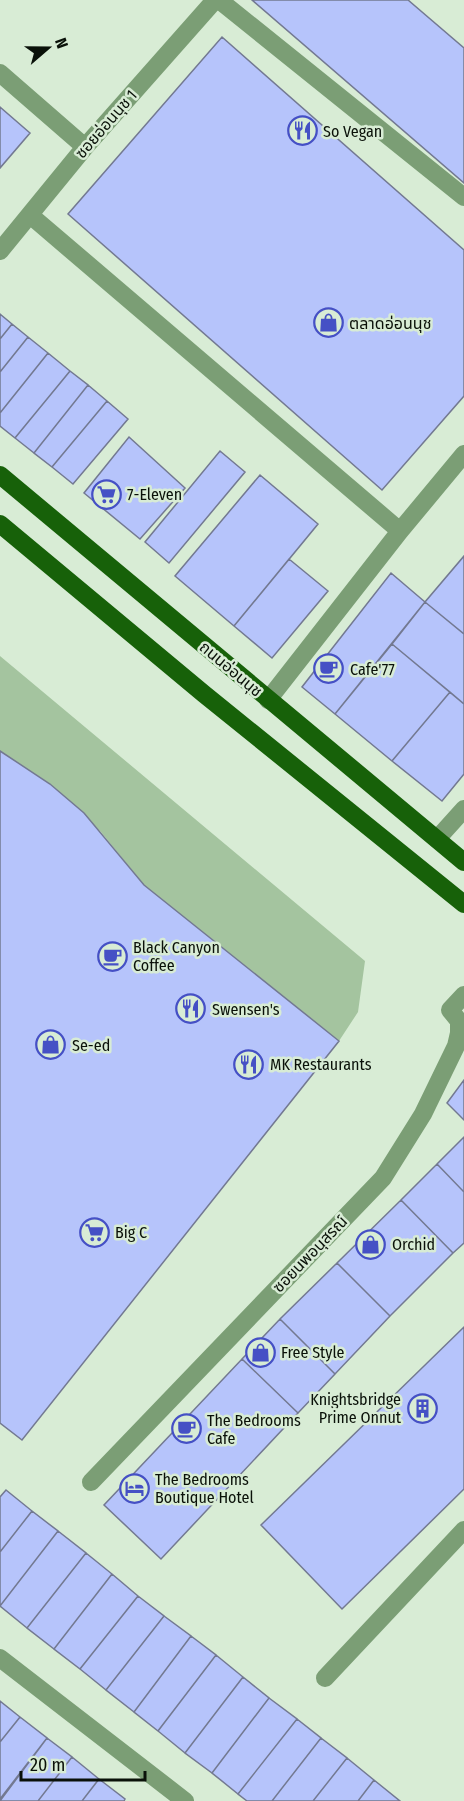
<svg xmlns="http://www.w3.org/2000/svg" width="464" height="1801" font-family="'Fira Sans Condensed','Noto Sans Thai',sans-serif">
	<style>
		.green { fill: #a4c49f }
		.building { fill: #b6c4fb; stroke: #737991; stroke-width: 1.5 }
		.lines { fill: none; stroke-linecap: round; stroke-linejoin: round }
		.minor { stroke: #7b9e75; stroke-width: 18 }
		.major { stroke: #176109; stroke-width: 18 }
		.labels { text-anchor: middle; dominant-baseline: central; stroke-width: 5; stroke-linejoin: round; paint-order: stroke }
		.street-label { font-size: 16px; fill: #0a1109; stroke: #d8ecd5 }
		.poi-label { font-size: 16px; fill: #0a1109; stroke: #d8ecd5; text-anchor: start }
	</style>
	<rect width="100%" height="100%" fill="#d8ecd5"/>
	<!-- green -->
	<path class="green" d="M 0,656 L 365,961 L 358,1012 L 339,1041 L 144,885 L 101,832 L 50,784 L 0,752 Z"/>
	<!-- building -->
	<path class="building" d="M 252,0 L 408,0 L 464,48 L 464,183 Z
		M 222,37 L 464,250 L 464,396 L 382,490 L 68,214 Z
		M 0,107 L 30,133 L 0,168 Z
		M 0,314 L 12,324 L 0,339 Z
		M 12,324 L 28,337 L 0,372 L 0,339 Z
		M 28,337 L 48,353 L 0,413 L 0,372 Z
		M 48,353 L 70,371 L 15,438 L 0,426 L 0,413 Z
		M 70,371 L 88,385 L 34,453 L 15,438 Z
		M 88,385 L 107,401 L 52,467 L 34,453 Z
		M 107,401 L 128,419 L 73,484 L 52,467 Z
		M 129,437 L 185,488 L 140,539 L 84,493 Z
		M 220,451 L 245,472 L 169,563 L 145,542 Z
		M 260,475 L 318,524 L 234,626 L 175,576 Z
		M 464,556 L 464,634 L 425,602 Z
		M 289,559 L 328,591 L 272,658 L 234,626 Z
		M 391,573 L 425,602 L 335,714 L 302,687 Z
		M 425,602 L 464,634 L 464,704 L 392,644 Z
		M 392,644 L 450,692 L 392,761 L 335,714 Z
		M 450,692 L 464,704 L 464,774 L 442,801 L 392,761 Z
		M 0,751 L 50,784 L 84,813 L 144,885 L 339,1041 L 22,1440 L 0,1423 Z
		M 464,1080 L 464,1120 L 447,1103 Z
		M 464,1137 L 464,1192 L 437,1164 Z
		M 437,1164 L 464,1192 L 464,1243 L 453,1253 L 401,1200 Z
		M 401,1200 L 453,1253 L 390,1316 L 337,1263 Z
		M 337,1263 L 390,1316 L 335,1374 L 280,1319 Z
		M 280,1319 L 335,1374 L 298,1413 L 242,1359 Z
		M 464,1327 L 464,1489 L 342,1609 L 261,1525 Z
		M 242,1359 L 298,1413 L 161,1559 L 104,1505 Z
		M 6,1490 L 32,1511 L 0,1552 L 0,1497 Z
		M 32,1511 L 58,1531 L 0,1606 L 0,1552 Z
		M 58,1531 L 86,1553 L 27,1628 L 0,1606 Z
		M 86,1553 L 112,1574 L 54,1649 L 27,1628 Z
		M 112,1574 L 138,1596 L 80,1669 L 54,1649 Z
		M 138,1596 L 164,1616 L 106,1690 L 80,1669 Z
		M 164,1616 L 191,1636 L 134,1712 L 106,1690 Z
		M 191,1636 L 216,1655 L 158,1731 L 134,1712 Z
		M 216,1655 L 243,1677 L 185,1753 L 158,1731 Z
		M 243,1677 L 269,1698 L 212,1773 L 185,1753 Z
		M 269,1698 L 297,1719 L 238,1794 L 212,1773 Z
		M 0,1701 L 20,1717 L 0,1742 Z
		M 20,1717 L 47,1738 L 0,1799 L 0,1742 Z
		M 297,1719 L 321,1738 L 272,1801 L 247,1801 L 238,1794 Z
		M 47,1738 L 72,1757 L 38,1801 L 0,1801 Z
		M 321,1738 L 347,1758 L 313,1801 L 272,1801 Z
		M 72,1757 L 99,1779 L 82,1801 L 38,1801 Z
		M 347,1758 L 374,1780 L 358,1801 L 313,1801 Z
		M 99,1779 L 125,1799 L 124,1801 L 82,1801 Z
		M 374,1780 L 400,1801 L 358,1801 Z"/>
	<g class="lines">
		<!-- minor -->
		<path class="minor" d="M 219,0 L 464,197
			M 0,73 L 85,147
			M 30,215 L 400,531
			M 0,251 L 85,147 L 215,0
			M 268,700 L 400,531 L 464,454
			M 437,839 L 464,809
			M 91,1482 L 383,1178 L 423,1114 L 456,1046 L 459,1033 L 459,1021 L 450,1010 L 464,995
			M 0,1658 L 185,1801
			M 325,1678 L 464,1530"/>
		<!-- major -->
		<path class="major" d="M 0,475 L 464,862
			M 0,524 L 204,694 L 464,904"/>
	</g>
	<!-- icons -->
	<defs>
		<symbol id="restaurant-ring" viewBox="-11 -11 22 22"><circle r="9.5" fill="#d8ecd5" stroke="#4550c5" stroke-width="1.5"/><path d="M-5-6h1v4h1v-4h1v4h1v-4h1v5L-1.5 .5V6h-2V.5L-5-1ZM5-6V6H3V1.5H1.5Q1.5-4 5-6Z" fill="#4550c5"/></symbol>
		<symbol id="shop-ring" viewBox="-11 -11 22 22"><circle r="9.5" fill="#d8ecd5" stroke="#4550c5" stroke-width="1.5"/><path d="M-5-2.5h2.3a2.7 3.5 0 0 1 5.4 0H5L5.5 6h-11ZM-1.5-2.5h3a1.5 2.3 0 0 0-3 0Z" fill="#4550c5"/></symbol>
		<symbol id="supermarket-ring" viewBox="-11 -11 22 22"><circle r="9.5" fill="#d8ecd5" stroke="#4550c5" stroke-width="1.5"/><path d="M-6-5.5h2.5l.6 2H6L4.5 2H-2.5L-4.4-4H-6ZM-1.5 3.2a1.3 1.3 0 1 0 .1 0ZM3 3.2a1.3 1.3 0 1 0 .1 0Z" fill="#4550c5"/></symbol>
		<symbol id="cafe-ring" viewBox="-11 -11 22 22"><circle r="9.5" fill="#d8ecd5" stroke="#4550c5" stroke-width="1.5"/><path d="M-5.5-4.5H6V0H3Q3 3.5 0 3.5H-2.5Q-5.5 3.5-5.5 0ZM3-3.2v2h1.7v-2ZM-6 4.5H4V6H-6Z" fill="#4550c5"/></symbol>
		<symbol id="building-ring" viewBox="-11 -11 22 22"><circle r="9.5" fill="#d8ecd5" stroke="#4550c5" stroke-width="1.5"/><path d="M-4-6H4V6H1V3H-1V6H-4ZM-2.5-4.3h1.7v1.8h-1.7ZM.8-4.3h1.7v1.8H.8ZM-2.5-1h1.7V.8h-1.7ZM.8-1h1.7V.8H.8Z" fill="#4550c5"/></symbol>
		<symbol id="hotel-ring" viewBox="-11 -11 22 22"><circle r="9.5" fill="#d8ecd5" stroke="#4550c5" stroke-width="1.5"/><path d="M-6-4.5h1.5V1H6V5H4.5V3h-9V5H-6ZM-4 0a1.8 1.8 0 1 1 3.6 0ZM.5 0V-2.5h3Q6-2.5 6 0Z" fill="#4550c5"/></symbol>
	</defs>
	<g fill-rule="evenodd">
		<use href="#restaurant-ring" x="286" y="114" width="33" height="33"/>
		<use href="#shop-ring" x="312" y="306" width="33" height="33"/>
		<use href="#supermarket-ring" x="90" y="478" width="33" height="33"/>
		<use href="#cafe-ring" x="312" y="652" width="33" height="33"/>
		<use href="#cafe-ring" x="96" y="940" width="33" height="33"/>
		<use href="#restaurant-ring" x="174" y="992" width="33" height="33"/>
		<use href="#shop-ring" x="34" y="1028" width="33" height="33"/>
		<use href="#restaurant-ring" x="232" y="1048" width="33" height="33"/>
		<use href="#supermarket-ring" x="78" y="1216" width="33" height="33"/>
		<use href="#shop-ring" x="354" y="1228" width="33" height="33"/>
		<use href="#shop-ring" x="244" y="1336" width="33" height="33"/>
		<use href="#building-ring" x="406" y="1392" width="33" height="33"/>
		<use href="#cafe-ring" x="170" y="1412" width="33" height="33"/>
		<use href="#hotel-ring" x="118" y="1472" width="33" height="33"/>
	</g>
	<g class="labels">
		<!-- street labels -->
		<g class="street-label">
			<text transform="translate(106 124) rotate(-49)">ซอยอ่อนนุช 1</text>
			<text transform="translate(231 669) rotate(40)">ถนนอ่อนนุช</text>
			<text transform="translate(310 1254) rotate(-46)">ซอยนพอนุสรณ์</text>
		</g>
		<!-- poi labels -->
		<g class="poi-label">
			<text x="323" y="131">So Vegan</text>
			<text x="349" y="323">ตลาดอ่อนนุช</text>
			<text x="127" y="494">7-Eleven</text>
			<text x="350" y="669">Cafe'77</text>
			<text x="133" y="947">Black Canyon<tspan x="133" dy="18">Coffee</tspan></text>
			<text x="212" y="1009">Swensen's</text>
			<text x="72" y="1045">Se-ed</text>
			<text x="270" y="1064">MK Restaurants</text>
			<text x="115" y="1232">Big C</text>
			<text x="392" y="1244">Orchid</text>
			<text x="281" y="1352">Free Style</text>
			<text x="401" y="1399" text-anchor="end">Knightsbridge<tspan x="401" dy="18">Prime Onnut</tspan></text>
			<text x="207" y="1420">The Bedrooms<tspan x="207" dy="18">Cafe</tspan></text>
			<text x="155" y="1479">The Bedrooms<tspan x="155" dy="18">Boutique Hotel</tspan></text>
		</g>
	</g>
	<!-- north arrow -->
	<g transform="translate(48 48) rotate(70)" stroke="#d8ecd5" stroke-width="4.5" paint-order="stroke">
	<path d="M0-4.5L10 22L0 15L-10 22Z" fill="#0a1109"/>
	<text y="-9" font-size="16" font-weight="bold" text-anchor="middle" fill="#0a1109">N</text>
	</g>
	<!-- scale -->
	<path d="M21 1771v9h124v-9" fill="none" stroke="#0a1109" stroke-width="3"/>
	<text x="30" y="1771" font-size="18" fill="#0a1109" stroke="#d8ecd5" stroke-width="4.5" paint-order="stroke">20 m</text>
</svg>
